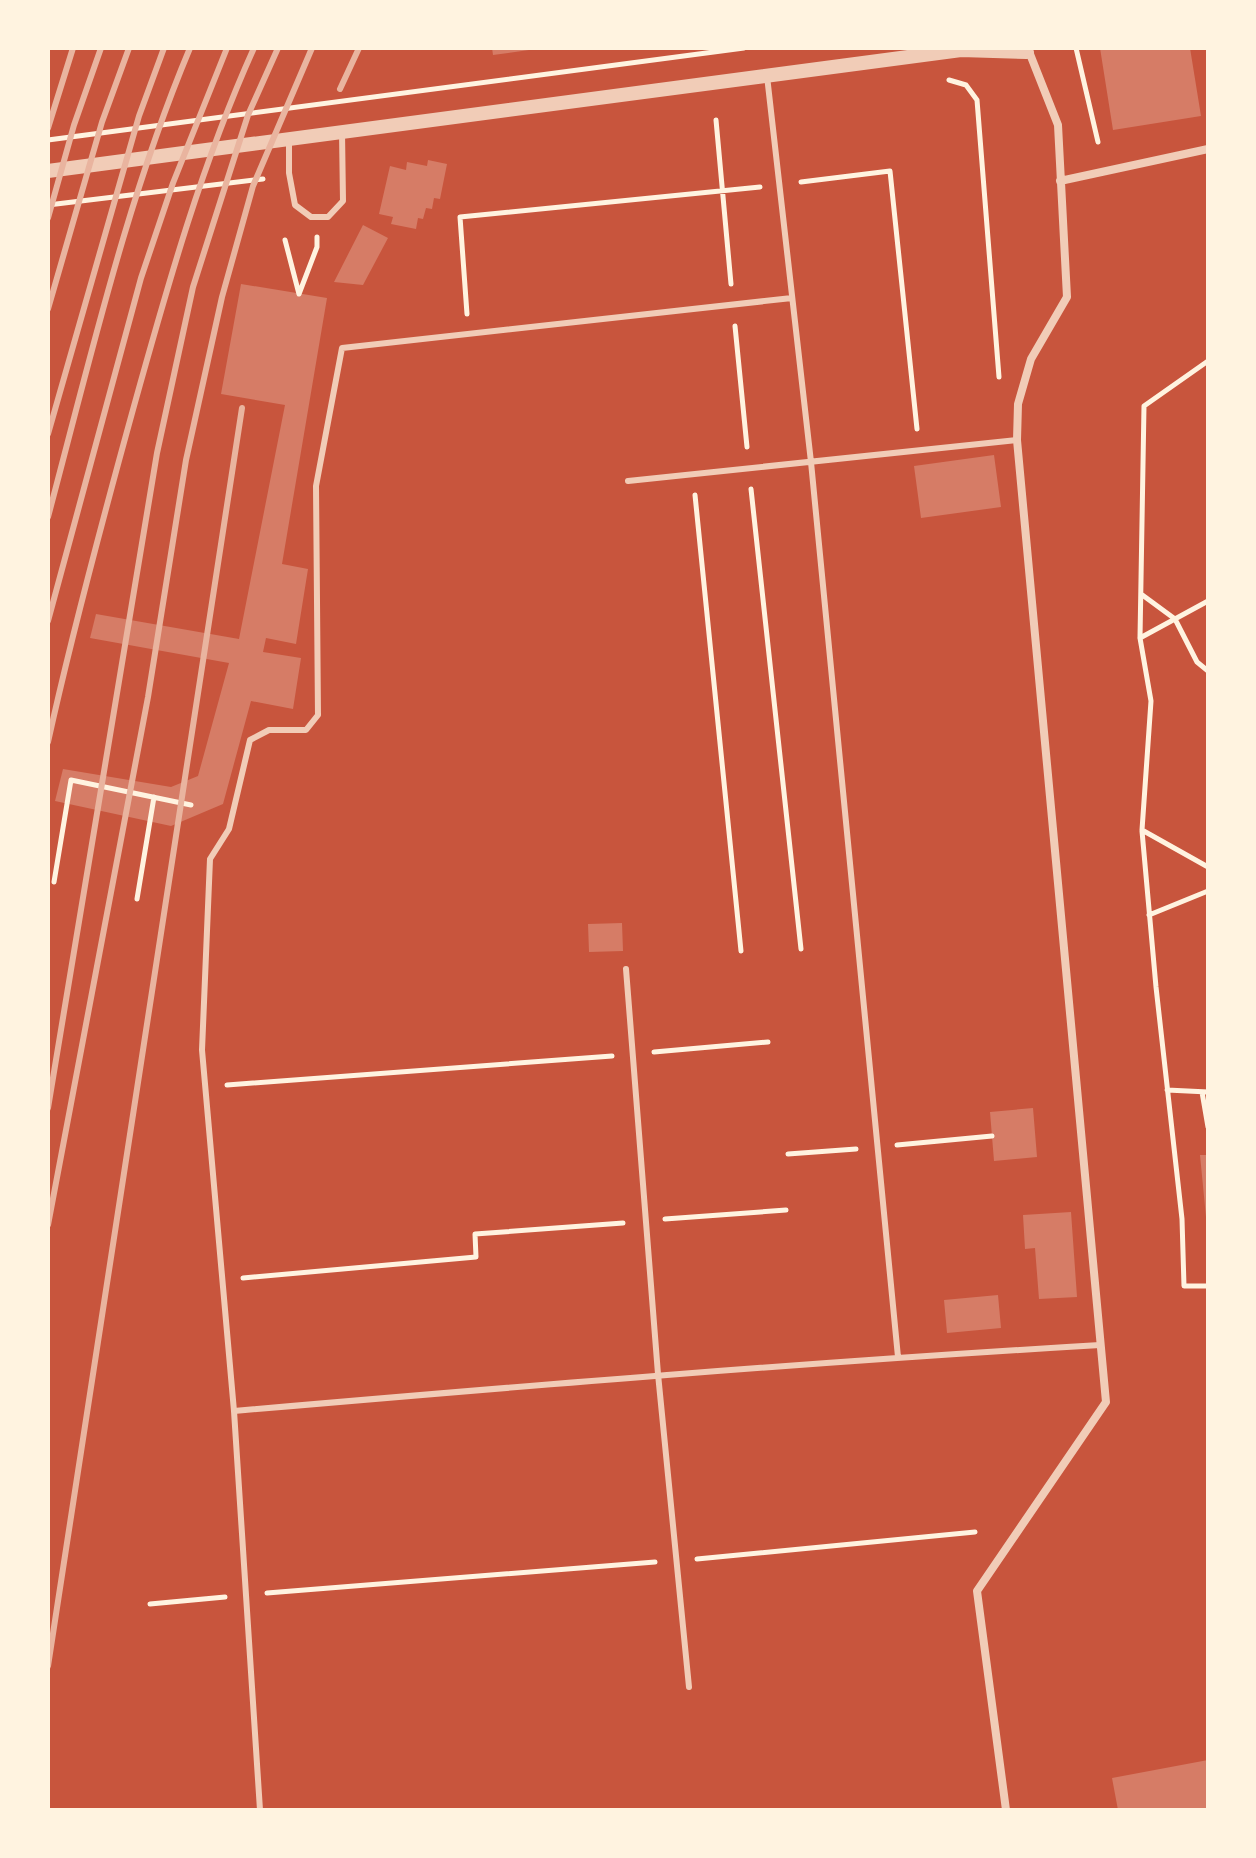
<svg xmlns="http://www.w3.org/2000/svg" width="1256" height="1858" font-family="'Golos Text',sans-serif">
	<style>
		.building { fill: #d67c66 }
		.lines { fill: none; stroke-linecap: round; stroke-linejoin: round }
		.path { stroke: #fff3e0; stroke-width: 5 }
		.service { stroke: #f1ccb7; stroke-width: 6 }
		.minor { stroke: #f1ccb7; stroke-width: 8 }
		.tertiary { stroke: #f1ccb7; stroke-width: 14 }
		.rail { stroke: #e9b49f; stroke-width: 6 }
	</style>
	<rect width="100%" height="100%" fill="#c8553d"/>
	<!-- building -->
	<path class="building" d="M 492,48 L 529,48 L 529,50 L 493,55 Z
		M 1100,48 L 1190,48 L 1201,116 L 1113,130 Z
		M 428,160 L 447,164 L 440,199 L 434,198 L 432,209 L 426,208 L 423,219 L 418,218 L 416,229 L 391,224 L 393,217 L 379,214 L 390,166 L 406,170 L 407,162 L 427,166 Z
		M 363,225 L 388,238 L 363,285 L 334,282 Z
		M 241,284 L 327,298 L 282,564 L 308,569 L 296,644 L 266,638 L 263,652 L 301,658 L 293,709 L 251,701 L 223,804 L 171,826 L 55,801 L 63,769 L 171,787 L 198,776 L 229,663 L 90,638 L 96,614 L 239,639 L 285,405 L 221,394 Z
		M 994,455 L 1001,507 L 921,518 L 914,466 Z
		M 622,923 L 623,951 L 589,952 L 588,924 Z
		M 1033,1108 L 1037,1157 L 994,1161 L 990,1112 Z
		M 1200,1155 L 1208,1155 L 1208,1217 L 1206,1217 Z
		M 1071,1212 L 1077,1297 L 1039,1299 L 1035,1248 L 1025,1249 L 1023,1215 Z
		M 998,1295 L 1001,1328 L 947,1333 L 944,1300 Z
		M 1208,1760 L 1208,1810 L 1118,1810 L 1112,1778 Z"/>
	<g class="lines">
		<!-- path -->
		<path class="path" d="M 1076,48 L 1098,142
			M 949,80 L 966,85 L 977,100 L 999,377
			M 716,120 L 731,284
			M 48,140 L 744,48
			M 801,182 L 890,171 L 917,429
			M 48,205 L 263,179
			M 285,240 L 299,294 L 317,247 L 317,237
			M 467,314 L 460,217 L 760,187
			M 735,326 L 747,447
			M 1208,361 L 1144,406 L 1140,638 L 1151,701 L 1142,830 L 1208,867
			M 751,489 L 801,949
			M 695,495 L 741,951
			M 1141,594 L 1175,619 L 1197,662 L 1208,671
			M 1140,638 L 1208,601
			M 1142,831 L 1156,987 L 1182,1219 L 1184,1286 L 1208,1286
			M 54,882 L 71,780 L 191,805
			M 137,899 L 154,797
			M 1149,915 L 1208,891
			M 654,1052 L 768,1042
			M 227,1085 L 612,1056
			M 1167,1090 L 1208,1092
			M 1202,1092 L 1208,1127
			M 897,1145 L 992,1136
			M 788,1154 L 856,1149
			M 665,1219 L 786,1210
			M 243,1278 L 476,1257 L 475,1234 L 623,1223
			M 697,1559 L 975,1532
			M 267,1593 L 655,1562
			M 150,1604 L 225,1597"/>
		<!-- service -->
		<path class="service" d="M 767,76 L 811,462 L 898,1357
			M 289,141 L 289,173 L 295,205 L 311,217 L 328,217 L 343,201 L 342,132
			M 628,481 L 1017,440
			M 626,969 L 658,1374 L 689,1687
			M 234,1411 C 523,1386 811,1362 1100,1345
			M 260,1810 L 234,1411 L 202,1050 L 210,859 L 229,829 L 250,740 L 269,730 L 306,730 L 318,715 L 316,486 L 342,348 L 792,298"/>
		<!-- minor -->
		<path class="minor" d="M 1060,181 L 1208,149
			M 1006,1810 L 977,1591 L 1106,1402 L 1017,440 L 1018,404 L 1031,359 L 1067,297 L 1058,125 L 1028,49"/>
		<!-- tertiary -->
		<path class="tertiary" d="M 48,171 L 961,50 L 1027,52"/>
		<!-- rail -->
		<path class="rail" d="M 340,89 L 359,48
			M 48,128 L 73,48
			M 48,218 L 74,125 L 101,48
			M 48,309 L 102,122 L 129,48
			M 48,434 L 139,116 L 164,48
			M 48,517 C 90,360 127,198 190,48
			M 48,621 L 141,278 L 173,183 L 227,48
			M 48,742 C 73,629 103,518 134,406 C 168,284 202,163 254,48
			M 48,1108 L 157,453 L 193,287 L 248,115 L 278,48
			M 48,1225 L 148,697 L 186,460 L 222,297 L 253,186 L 312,48
			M 48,1666 L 242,408"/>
	</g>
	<!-- border -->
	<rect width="1256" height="1858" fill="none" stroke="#fff3e0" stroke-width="100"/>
</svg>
